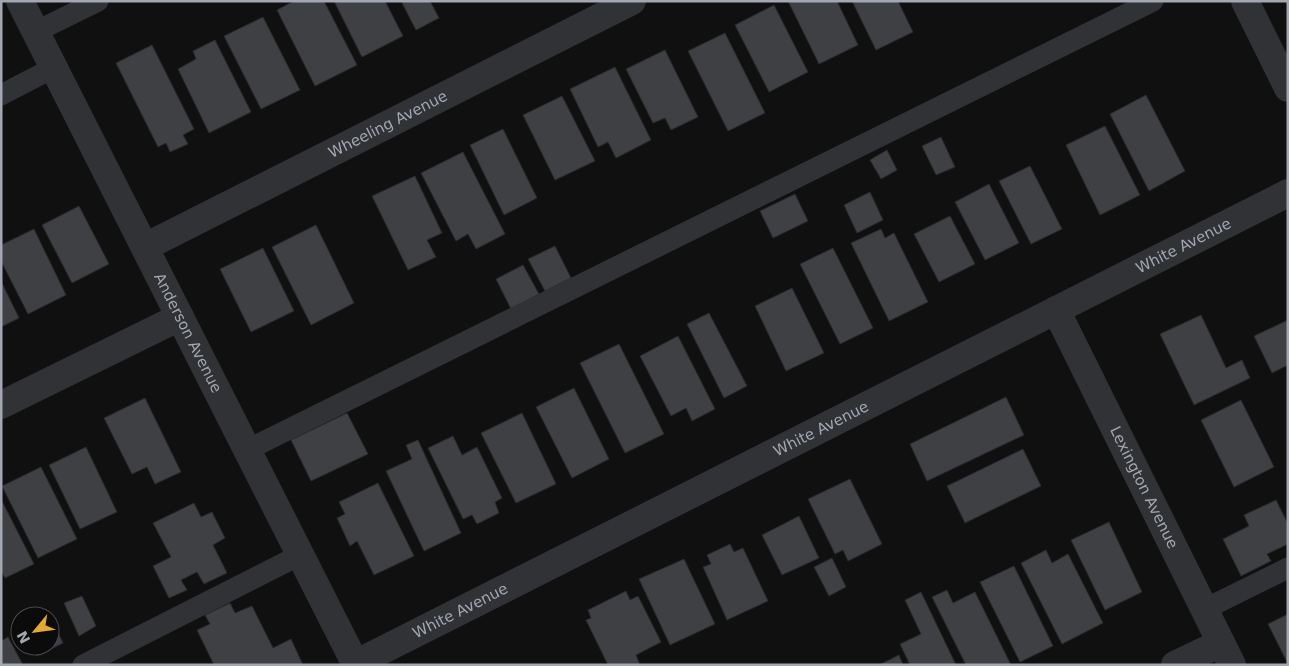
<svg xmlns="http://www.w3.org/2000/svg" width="1289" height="666" font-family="'DejaVu Sans',sans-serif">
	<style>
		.building { fill: #3f4044; stroke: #2a2a2d }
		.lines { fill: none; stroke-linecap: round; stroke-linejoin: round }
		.lane { stroke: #313236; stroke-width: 21 }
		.street { stroke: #313236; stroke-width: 28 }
		.labels { text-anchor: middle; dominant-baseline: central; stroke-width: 4; stroke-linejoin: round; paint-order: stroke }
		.street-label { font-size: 15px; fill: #a2a7b1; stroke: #0b0b0c }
	</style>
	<rect width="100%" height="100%" fill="#101011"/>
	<!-- building -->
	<path class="building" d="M 294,1 L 324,1 L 357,65 L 315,86 L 277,10 Z
		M 334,1 L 385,1 L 403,36 L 362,57 Z
		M 401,1 L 430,1 L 439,18 L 416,30 Z
		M 788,1 L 837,1 L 858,45 L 819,64 Z
		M 852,1 L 898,1 L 913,32 L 876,50 Z
		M 774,5 L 808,72 L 769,92 L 735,25 Z
		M 263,17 L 300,90 L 261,109 L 224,36 Z
		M 725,33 L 765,113 L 728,131 L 688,51 Z
		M 215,40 L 251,112 L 209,133 L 178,69 L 196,59 L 193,51 Z
		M 152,45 L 194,129 L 183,135 L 188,144 L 170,152 L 166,143 L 158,147 L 116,63 Z
		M 665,50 L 698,117 L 671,130 L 665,118 L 653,123 L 626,69 Z
		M 615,67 L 651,140 L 616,158 L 608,142 L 598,147 L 570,89 Z
		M 1146,95 L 1185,171 L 1149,191 L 1110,114 Z
		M 562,96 L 595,161 L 555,180 L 523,115 Z
		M 1105,126 L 1140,195 L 1100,215 L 1066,145 Z
		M 503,129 L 537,198 L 504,215 L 470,145 Z
		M 941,137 L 955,167 L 936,175 L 922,146 Z
		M 887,150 L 897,170 L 881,179 L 870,160 Z
		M 463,152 L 505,234 L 476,249 L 468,234 L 456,241 L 421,173 Z
		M 1030,166 L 1062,229 L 1031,244 L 999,181 Z
		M 415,176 L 442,233 L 427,240 L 436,257 L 408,270 L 372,196 Z
		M 989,184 L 1019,243 L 985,260 L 955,202 Z
		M 870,192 L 883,220 L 857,233 L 844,205 Z
		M 795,194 L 808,221 L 773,238 L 760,211 Z
		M 79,206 L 109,264 L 72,283 L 42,225 Z
		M 950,216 L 975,264 L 939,282 L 914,234 Z
		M 316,225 L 354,303 L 311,325 L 272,247 Z
		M 34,229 L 66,295 L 28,314 L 1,261 L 1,245 Z
		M 881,229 L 885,238 L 894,233 L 928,302 L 889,321 L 851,243 Z
		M 555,246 L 571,278 L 545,291 L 528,259 Z
		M 263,248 L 294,311 L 251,332 L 220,269 Z
		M 833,248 L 873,328 L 840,344 L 800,264 Z
		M 523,265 L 539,294 L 511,309 L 496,279 Z
		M 1,281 L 19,318 L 1,327 Z
		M 792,288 L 824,353 L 786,371 L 755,306 Z
		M 709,313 L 747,386 L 724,398 L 687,324 Z
		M 1201,315 L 1226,368 L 1242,360 L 1250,378 L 1194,405 L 1160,334 Z
		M 1288,320 L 1288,365 L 1272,373 L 1254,336 Z
		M 678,336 L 715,409 L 692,421 L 686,408 L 671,416 L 640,356 Z
		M 619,344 L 664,434 L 625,453 L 580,363 Z
		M 574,388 L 609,459 L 572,478 L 536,407 Z
		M 1006,397 L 1024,435 L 927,481 L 910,444 Z
		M 145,398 L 181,472 L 155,484 L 147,467 L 132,474 L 104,418 Z
		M 1241,400 L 1274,467 L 1234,487 L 1201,420 Z
		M 347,413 L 368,454 L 311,481 L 291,440 Z
		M 522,413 L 556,484 L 516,503 L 481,433 Z
		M 453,436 L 462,455 L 477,447 L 502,498 L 495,502 L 499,513 L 477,524 L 472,515 L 463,519 L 428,448 Z
		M 418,440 L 461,533 L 424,551 L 386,471 L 412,459 L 406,445 Z
		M 86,447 L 117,512 L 80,529 L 49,465 Z
		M 1023,449 L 1041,486 L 965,523 L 947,486 Z
		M 41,467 L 77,539 L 38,558 L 2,486 Z
		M 850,479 L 882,544 L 848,561 L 843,550 L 835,554 L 808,499 Z
		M 378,483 L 414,556 L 374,575 L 357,541 L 350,546 L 337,518 L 345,514 L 339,502 Z
		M 1,499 L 34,564 L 5,578 L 1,571 Z
		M 1276,500 L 1288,524 L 1288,544 L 1267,554 L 1271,561 L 1241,576 L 1223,539 L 1249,526 L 1244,515 Z
		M 194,503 L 201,517 L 212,512 L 225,538 L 213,545 L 227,573 L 204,584 L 197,572 L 181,580 L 187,590 L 169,598 L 153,566 L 171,557 L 153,523 Z
		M 799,516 L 819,558 L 782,575 L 762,535 Z
		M 1109,522 L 1142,592 L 1105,610 L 1071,540 Z
		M 730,544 L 734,552 L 743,548 L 768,601 L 727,620 L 703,567 L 711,564 L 707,555 Z
		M 1046,550 L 1052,563 L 1068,554 L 1103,623 L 1062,644 L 1021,563 Z
		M 832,558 L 846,587 L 829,596 L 814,567 Z
		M 684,559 L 715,624 L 670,645 L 639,579 Z
		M 1014,566 L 1053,646 L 1020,662 L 980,582 Z
		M 947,590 L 953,603 L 975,592 L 1011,665 L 966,665 L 932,597 Z
		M 626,591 L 630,600 L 638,596 L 661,642 L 636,655 L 640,665 L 608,665 L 586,620 L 591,618 L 588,610 Z
		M 921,592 L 956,665 L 910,665 L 900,644 L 921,634 L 905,600 Z
		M 82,596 L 96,626 L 79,636 L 64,603 Z
		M 230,603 L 235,613 L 252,606 L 273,648 L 291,639 L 303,665 L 214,665 L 197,630 L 210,624 L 205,615 Z
		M 49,613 L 63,643 L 37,656 L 33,646 L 50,646 L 50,616 L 43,616 Z
		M 1288,614 L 1288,661 L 1287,662 L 1268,624 Z
		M 8,637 L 23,665 L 1,665 L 1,641 Z
		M 899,655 L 903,665 L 879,665 Z"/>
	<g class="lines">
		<!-- lane -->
		<path class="lane" d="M 35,32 L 98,1
			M 1,95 L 53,68
			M 247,450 L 1153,1
			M 1205,609 L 1288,568
			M 83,665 L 300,555"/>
		<!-- street -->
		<g class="street">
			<path id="s1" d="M 20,1 L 356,665"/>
			<path d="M 1245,1 L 1288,88"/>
			<path id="s2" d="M 145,247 L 632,1"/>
			<path id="s3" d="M 1056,310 L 1232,665"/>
			<path d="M 1,405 L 180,317"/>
			<path id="s4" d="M 355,664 L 1288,193"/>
			<path d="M 1175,665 L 1221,643"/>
		</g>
	</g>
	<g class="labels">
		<!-- street labels -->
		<g class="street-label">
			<text stroke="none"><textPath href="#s2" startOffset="272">Wheeling Avenue</textPath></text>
			<text stroke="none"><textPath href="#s4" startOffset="928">White Avenue</textPath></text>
			<text stroke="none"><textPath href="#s1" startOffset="372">Anderson Avenue</textPath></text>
			<text stroke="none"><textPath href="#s4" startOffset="522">White Avenue</textPath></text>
			<text stroke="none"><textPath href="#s3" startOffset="198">Lexington Avenue</textPath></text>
			<text stroke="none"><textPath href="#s4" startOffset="118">White Avenue</textPath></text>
		</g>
	</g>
	<!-- border -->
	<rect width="1289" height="666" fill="none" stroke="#a2a7b1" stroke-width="5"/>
	<!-- north arrow -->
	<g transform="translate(35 631) rotate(241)"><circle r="24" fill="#0b0b0c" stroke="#47494e"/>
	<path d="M0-4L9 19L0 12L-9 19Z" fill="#e3a836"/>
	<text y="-8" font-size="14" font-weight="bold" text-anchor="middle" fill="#a2a7b1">N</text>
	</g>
</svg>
